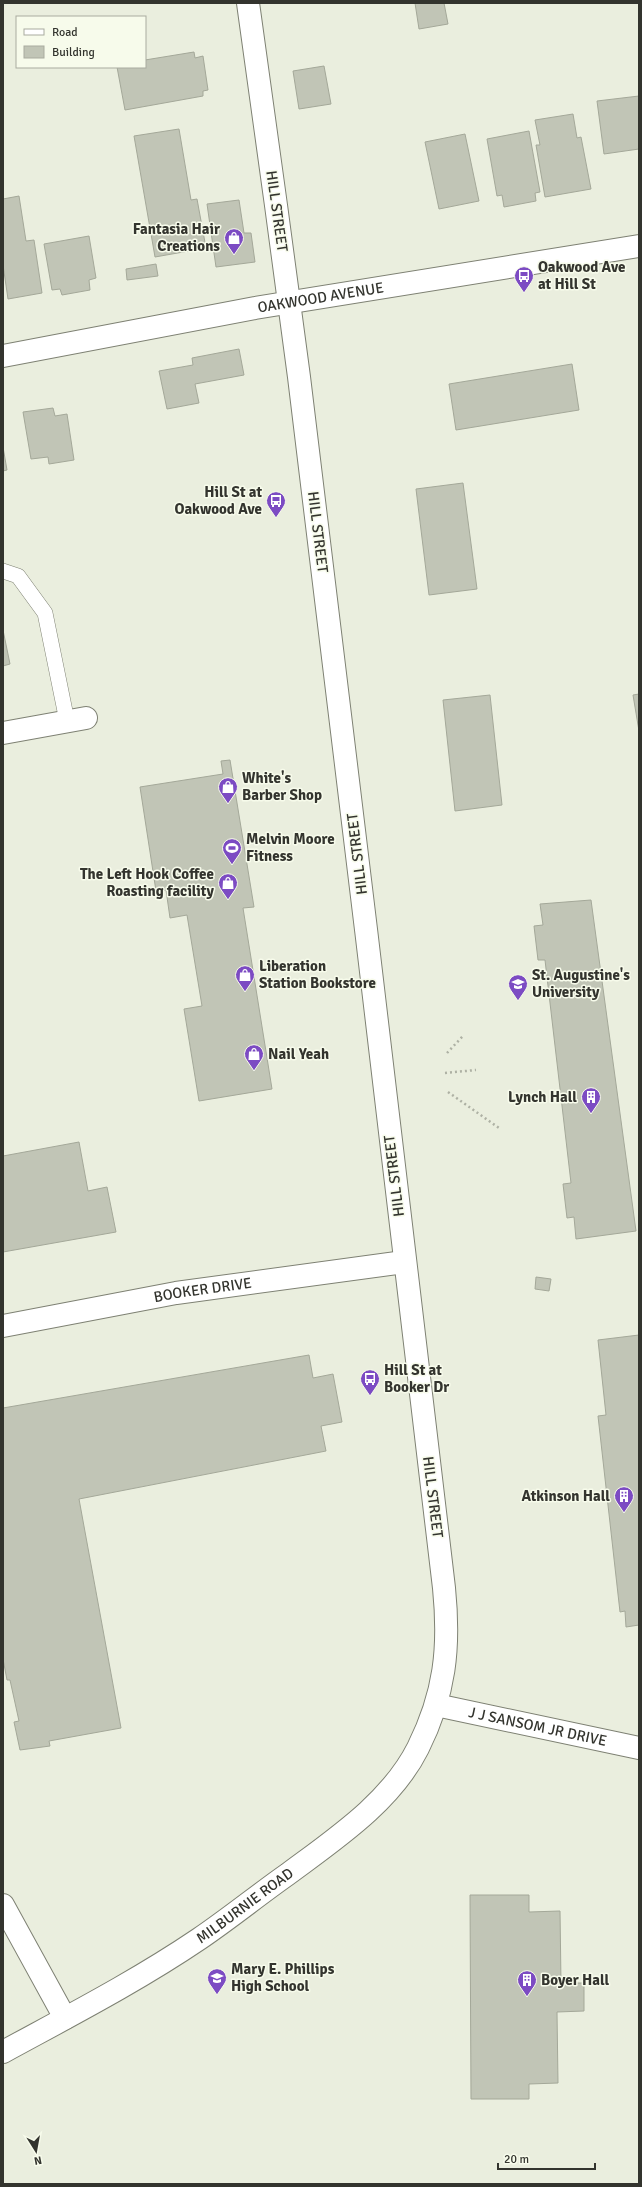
<svg xmlns="http://www.w3.org/2000/svg" width="642" height="2187" font-family="Signika,sans-serif">
	<style>
		.building { fill: #c1c5b6; stroke: #a4a899 }
		.lines { fill: none; stroke-linecap: round; stroke-linejoin: round }
		.service-casing { stroke: #7e8173; stroke-width: 16 }
		.minor-casing { stroke: #7e8173; stroke-width: 24 }
		.tertiary-casing { stroke: #7e8173; stroke-width: 24 }
		.path { stroke: #aeb1a4; stroke-width: 2.5; stroke-dasharray: 2 3; stroke-linecap: butt }
		.service { stroke: #fff; stroke-width: 15 }
		.minor { stroke: #fff; stroke-width: 22 }
		.tertiary { stroke: #fff; stroke-width: 22 }
		.labels { text-anchor: middle; dominant-baseline: central; stroke-width: 3; stroke-linejoin: round; paint-order: stroke }
		.street-label { font-size: 15px; fill: #33342e; stroke: #f7fbeb }
		.poi-label { font-size: 15px; font-weight: bold; fill: #33342e; stroke: #f7fbeb; text-anchor: start }
	</style>
	<rect width="100%" height="100%" fill="#eaeede"/>
	<!-- building -->
	<path class="building" d="M 415,3 L 444,3 L 448,24 L 419,29 Z
		M 194,52 L 195,58 L 203,56 L 208,90 L 203,91 L 203,96 L 125,110 L 117,67 L 145,67 L 145,60 Z
		M 324,66 L 331,104 L 299,109 L 293,71 Z
		M 639,96 L 639,149 L 604,154 L 597,101 Z
		M 573,114 L 577,138 L 581,137 L 591,189 L 545,197 L 536,145 L 540,145 L 535,120 Z
		M 179,129 L 191,200 L 197,199 L 206,248 L 155,257 L 134,136 Z
		M 529,131 L 540,192 L 535,193 L 536,201 L 504,207 L 502,195 L 497,196 L 487,139 Z
		M 465,134 L 479,201 L 439,209 L 425,142 Z
		M 19,196 L 26,241 L 34,240 L 42,293 L 8,299 L 3,265 L 3,199 Z
		M 239,200 L 244,233 L 251,233 L 255,262 L 216,267 L 207,204 Z
		M 89,236 L 96,278 L 89,280 L 90,290 L 62,295 L 60,289 L 52,290 L 44,244 Z
		M 156,264 L 158,276 L 127,280 L 126,269 Z
		M 239,349 L 244,375 L 195,384 L 199,403 L 167,409 L 159,371 L 193,365 L 192,358 Z
		M 572,364 L 579,410 L 456,430 L 449,384 Z
		M 53,408 L 55,416 L 67,414 L 74,460 L 49,464 L 48,457 L 31,459 L 23,412 Z
		M 3,447 L 7,470 L 3,471 Z
		M 463,483 L 477,589 L 429,595 L 416,489 Z
		M 3,630 L 10,664 L 3,666 Z
		M 639,694 L 639,731 L 633,695 Z
		M 490,695 L 502,805 L 455,811 L 443,700 Z
		M 230,760 L 254,907 L 243,908 L 272,1089 L 199,1101 L 184,1009 L 202,1006 L 187,915 L 170,918 L 166,890 L 156,891 L 140,787 L 223,774 L 221,761 Z
		M 591,900 L 636,1231 L 576,1239 L 574,1217 L 567,1218 L 563,1184 L 571,1183 L 545,960 L 538,960 L 534,926 L 543,925 L 540,904 Z
		M 79,1142 L 88,1191 L 107,1187 L 116,1232 L 3,1252 L 3,1156 Z
		M 536,1277 L 551,1279 L 549,1291 L 535,1289 Z
		M 639,1335 L 639,1625 L 626,1627 L 625,1611 L 620,1612 L 598,1416 L 606,1415 L 598,1340 Z
		M 309,1355 L 313,1378 L 333,1374 L 342,1422 L 321,1426 L 326,1451 L 79,1499 L 121,1728 L 49,1741 L 50,1746 L 20,1750 L 14,1722 L 19,1721 L 10,1680 L 7,1680 L 3,1659 L 3,1408 Z
		M 470,1895 L 529,1895 L 529,1912 L 560,1911 L 561,1983 L 584,1983 L 584,2011 L 557,2012 L 558,2083 L 529,2084 L 529,2099 L 471,2099 Z"/>
	<g class="lines">
		<defs>
			<path id="service" d="M 3,571 L 18,576 L 45,613 L 67,721"/>
			<g id="minor">
				<path d="M 3,733 L 86,718"/>
				<path id="s1" d="M 3,1326 L 176,1293 L 404,1262"/>
				<path id="s2" d="M 436,1705 L 639,1748"/>
				<path d="M 3,1905 L 65,2018"/>
			</g>
			<g id="tertiary">
				<path id="s3" d="M 3,356 L 255,308 L 639,246"/>
				<path id="s4" d="M 3,2052 C 69,2016 137,1981 199,1939 C 230,1918 258,1895 288,1874 C 335,1839 391,1802 418,1748 C 445,1694 450,1648 444,1588 C 395,1185 350,780 299,377 C 283,252 265,128 248,3"/>
			</g>
		</defs>
		<!-- service casing -->
		<use href="#service" class="service-casing"/>
		<!-- minor casing -->
		<use href="#minor" class="minor-casing"/>
		<!-- tertiary casing -->
		<use href="#tertiary" class="tertiary-casing"/>
		<!-- path -->
		<path class="path" d="M 447,1053 L 463,1036
			M 445,1073 L 476,1070
			M 448,1092 L 499,1128"/>
		<!-- service -->
		<use href="#service" class="service"/>
		<!-- minor -->
		<use href="#minor" class="minor"/>
		<!-- tertiary -->
		<use href="#tertiary" class="tertiary"/>
	</g>
	<!-- icons -->
	<defs>
		<symbol id="shop-pin" viewBox="-11 -11 22 30"><path d="M0 17L-7.5 6A9.5 9.5 0 1 1 7.5 6Z" fill="#7c4bc3" stroke="#f7fbeb"/><path d="M-5-2.5h2.3a2.7 3.5 0 0 1 5.4 0H5L5.5 6h-11ZM-1.5-2.5h3a1.5 2.3 0 0 0-3 0Z" fill="#fff"/></symbol>
		<symbol id="bus-pin" viewBox="-11 -11 22 30"><path d="M0 17L-7.5 6A9.5 9.5 0 1 1 7.5 6Z" fill="#7c4bc3" stroke="#f7fbeb"/><path d="M-5-6H5V4H4V6H2V4H-2V6H-4V4H-5ZM-3.5-4V0h7V-4ZM-3.5 1.2v1.5H-2V1.2ZM2 1.2v1.5H3.5V1.2Z" fill="#fff"/></symbol>
		<symbol id="stadium-pin" viewBox="-11 -11 22 30"><path d="M0 17L-7.5 6A9.5 9.5 0 1 1 7.5 6Z" fill="#7c4bc3" stroke="#f7fbeb"/><path d="M0-5a6.5 5 0 1 0 0 10a6.5 5 0 1 0 0-10ZM-3.5-1.8h7v3.6h-7Z" fill="#fff"/></symbol>
		<symbol id="university-pin" viewBox="-11 -11 22 30"><path d="M0 17L-7.5 6A9.5 9.5 0 1 1 7.5 6Z" fill="#7c4bc3" stroke="#f7fbeb"/><path d="M0-5L7-2L0 1L-7-2ZM-4 1L0 2.5L4 1V4Q0 6-4 4Z" fill="#fff"/></symbol>
		<symbol id="building-pin" viewBox="-11 -11 22 30"><path d="M0 17L-7.5 6A9.5 9.5 0 1 1 7.5 6Z" fill="#7c4bc3" stroke="#f7fbeb"/><path d="M-4-6H4V6H1V3H-1V6H-4ZM-2.5-4.3h1.7v1.8h-1.7ZM.8-4.3h1.7v1.8H.8ZM-2.5-1h1.7V.8h-1.7ZM.8-1h1.7V.8H.8Z" fill="#fff"/></symbol>
		<symbol id="school-pin" viewBox="-11 -11 22 30"><path d="M0 17L-7.5 6A9.5 9.5 0 1 1 7.5 6Z" fill="#7c4bc3" stroke="#f7fbeb"/><path d="M0-5L7-2L0 1L-7-2ZM-4 1L0 2.5L4 1V4Q0 6-4 4Z" fill="#fff"/></symbol>
	</defs>
	<g fill-rule="evenodd">
		<use href="#shop-pin" x="223" y="227" width="22" height="30"/>
		<use href="#bus-pin" x="513" y="265" width="22" height="30"/>
		<use href="#bus-pin" x="265" y="490" width="22" height="30"/>
		<use href="#shop-pin" x="217" y="776" width="22" height="30"/>
		<use href="#stadium-pin" x="221" y="837" width="22" height="30"/>
		<use href="#shop-pin" x="217" y="872" width="22" height="30"/>
		<use href="#shop-pin" x="234" y="964" width="22" height="30"/>
		<use href="#university-pin" x="507" y="973" width="22" height="30"/>
		<use href="#shop-pin" x="243" y="1043" width="22" height="30"/>
		<use href="#building-pin" x="580" y="1086" width="22" height="30"/>
		<use href="#bus-pin" x="359" y="1368" width="22" height="30"/>
		<use href="#building-pin" x="613" y="1485" width="22" height="30"/>
		<use href="#school-pin" x="206" y="1967" width="22" height="30"/>
		<use href="#building-pin" x="516" y="1969" width="22" height="30"/>
	</g>
	<g class="labels">
		<!-- street labels -->
		<g class="street-label">
			<text transform="translate(277 211) rotate(82)">HILL STREET</text>
			<text stroke="none"><textPath href="#s3" startOffset="323">OAKWOOD AVENUE</textPath></text>
			<text transform="translate(318 532) rotate(83)">HILL STREET</text>
			<text transform="translate(357 854) rotate(-97)">HILL STREET</text>
			<text transform="translate(394 1176) rotate(-97)">HILL STREET</text>
			<text stroke="none"><textPath href="#s1" startOffset="203">BOOKER DRIVE</textPath></text>
			<text transform="translate(433 1497) rotate(83)">HILL STREET</text>
			<text stroke="none"><textPath href="#s2" startOffset="104">J J SANSOM JR DRIVE</textPath></text>
			<text stroke="none"><textPath href="#s4" startOffset="283">MILBURNIE ROAD</textPath></text>
		</g>
		<!-- poi labels -->
		<g class="poi-label">
			<text x="220" y="229" text-anchor="end">Fantasia Hair<tspan x="220" dy="17">Creations</tspan></text>
			<text x="538" y="267">Oakwood Ave<tspan x="538" dy="17">at Hill St</tspan></text>
			<text x="262" y="492" text-anchor="end">Hill St at<tspan x="262" dy="17">Oakwood Ave</tspan></text>
			<text x="242" y="778">White's<tspan x="242" dy="17">Barber Shop</tspan></text>
			<text x="246" y="839">Melvin Moore<tspan x="246" dy="17">Fitness</tspan></text>
			<text x="214" y="874" text-anchor="end">The Left Hook Coffee<tspan x="214" dy="17">Roasting facility</tspan></text>
			<text x="259" y="966">Liberation<tspan x="259" dy="17">Station Bookstore</tspan></text>
			<text x="532" y="975">St. Augustine's<tspan x="532" dy="17">University</tspan></text>
			<text x="268" y="1054">Nail Yeah</text>
			<text x="577" y="1097" text-anchor="end">Lynch Hall</text>
			<text x="384" y="1370">Hill St at<tspan x="384" dy="17">Booker Dr</tspan></text>
			<text x="610" y="1496" text-anchor="end">Atkinson Hall</text>
			<text x="231" y="1969">Mary E. Phillips<tspan x="231" dy="17">High School</tspan></text>
			<text x="541" y="1980">Boyer Hall</text>
		</g>
	</g>
	<!-- border -->
	<rect width="642" height="2187" fill="none" stroke="#33342e" stroke-width="8"/>
	<!-- legend -->
	<rect x="16" y="16" width="130" height="52" fill="#f7fbeb" stroke="#a9ab9f"/>
	<rect x="24" y="29" width="20" height="6" fill="#ffffff" stroke="#a9ab9f"/>
	<text x="52" y="36" font-size="12" fill="#33342e">Road</text>
	<rect x="24" y="46" width="20" height="12" fill="#c1c5b6" stroke="#a9ab9f"/>
	<text x="52" y="56" font-size="12" fill="#33342e">Building</text>
	<!-- north arrow -->
	<g transform="translate(36 2151) rotate(169)" stroke="#f7fbeb" stroke-width="3" paint-order="stroke">
	<path d="M0-3L7 15L0 10L-7 15Z" fill="#33342e"/>
	<text y="-6" font-size="11" font-weight="bold" text-anchor="middle" fill="#33342e">N</text>
	</g>
	<!-- scale -->
	<path d="M498 2163v6h97v-6" fill="none" stroke="#33342e" stroke-width="2"/>
	<text x="504" y="2163" font-size="12" fill="#33342e" stroke="#f7fbeb" stroke-width="3" paint-order="stroke">20 m</text>
</svg>
